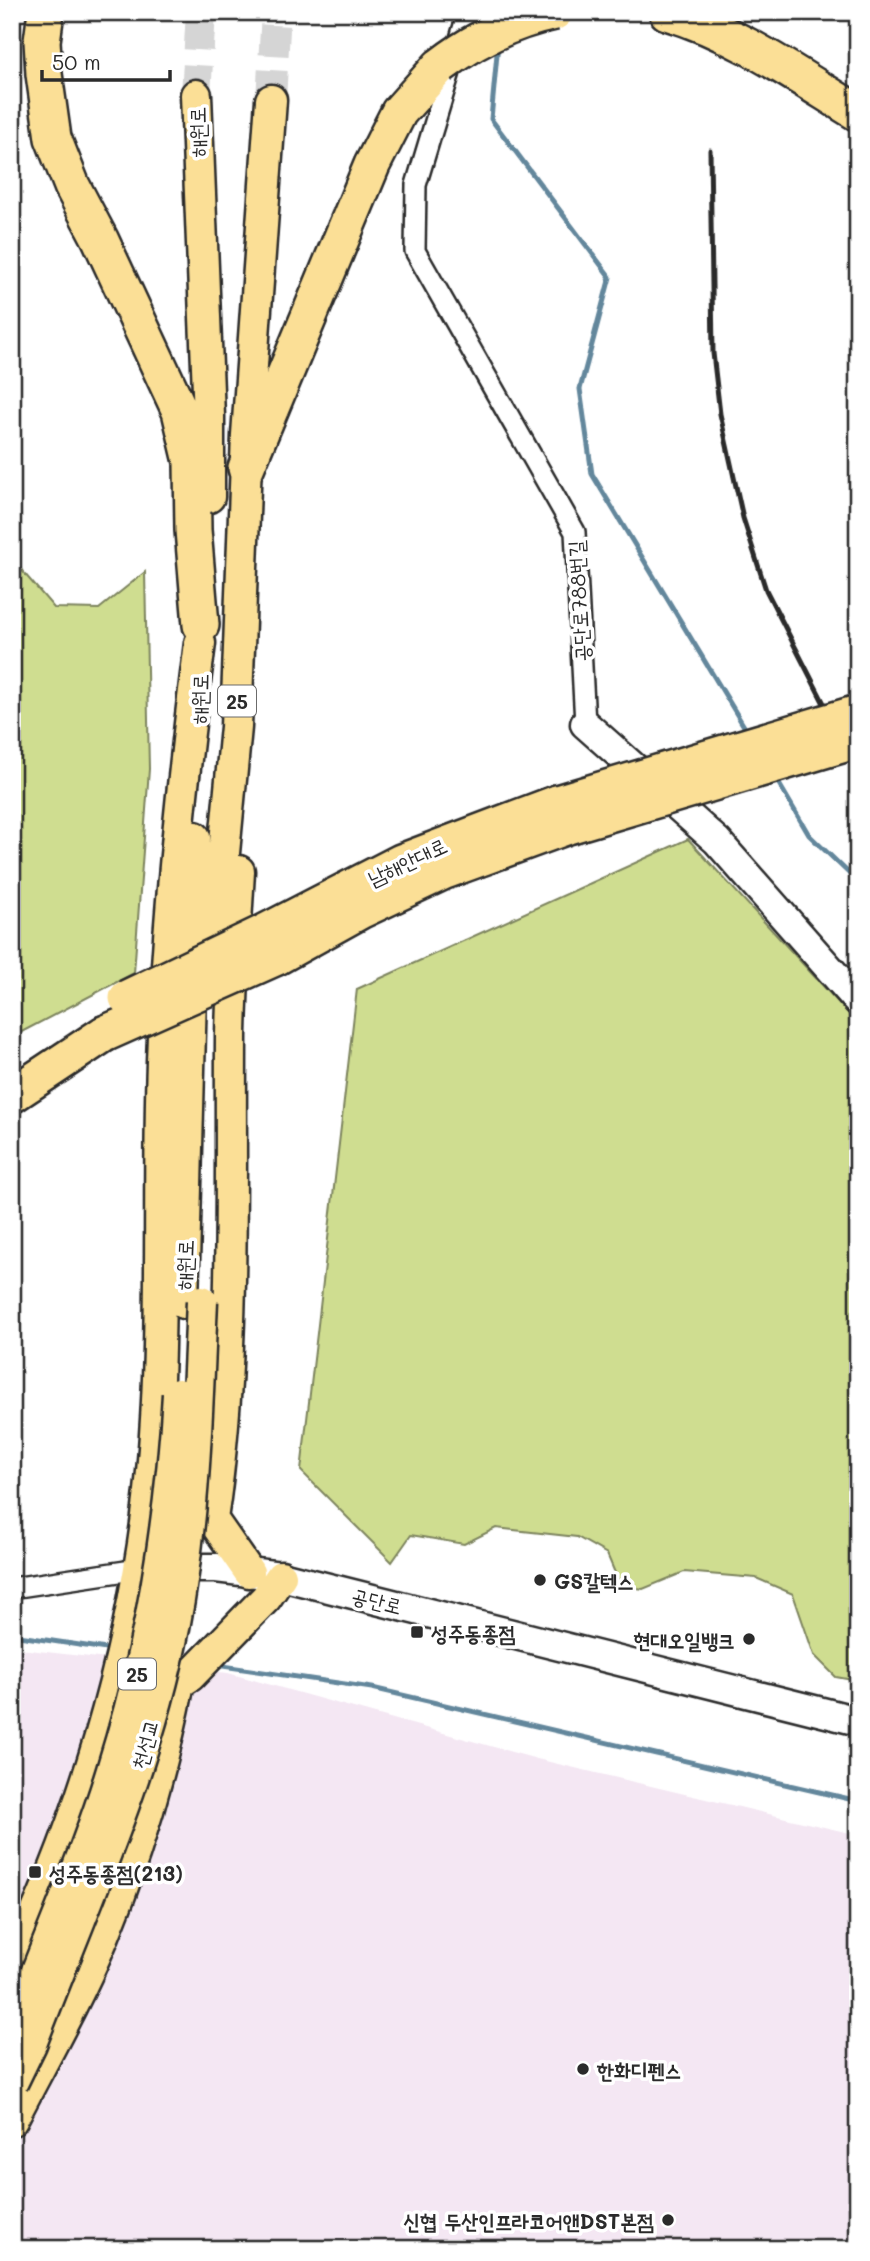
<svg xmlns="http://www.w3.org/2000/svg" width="870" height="2261" font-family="Mali,'Poor Story',sans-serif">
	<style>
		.built { fill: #f4e7f3 }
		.green { fill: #cfdd90; stroke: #7d845e; stroke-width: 2 }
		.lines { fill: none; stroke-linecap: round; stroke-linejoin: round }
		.stream { stroke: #63879c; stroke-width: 5 }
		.primary-tunnel { stroke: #d5d5d5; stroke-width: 30; stroke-dasharray: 30 15; stroke-linecap: butt }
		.street-casing { stroke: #2b2b2b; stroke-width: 24 }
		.secondary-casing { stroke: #2b2b2b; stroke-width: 33 }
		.primary-casing { stroke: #2b2b2b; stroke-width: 35 }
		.highway-casing { stroke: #2b2b2b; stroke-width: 40 }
		.street { stroke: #fff; stroke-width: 19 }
		.secondary { stroke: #fff; stroke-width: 28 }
		.primary { stroke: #fbdf96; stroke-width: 30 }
		.highway { stroke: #fbdf96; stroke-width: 35 }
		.rail { stroke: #2b2b2b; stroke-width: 5 }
		.primary-bridge-casing { stroke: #2b2b2b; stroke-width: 35; stroke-linecap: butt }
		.highway-bridge-casing { stroke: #2b2b2b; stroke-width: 40; stroke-linecap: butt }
		.primary-bridge { stroke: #fbdf96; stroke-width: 30 }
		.highway-bridge { stroke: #fbdf96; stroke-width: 35 }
		.poi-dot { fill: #2b2b2b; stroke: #fff; stroke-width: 2.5 }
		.labels { text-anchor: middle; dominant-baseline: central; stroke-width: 7; stroke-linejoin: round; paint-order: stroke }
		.shield { fill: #fff; stroke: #6b6b6b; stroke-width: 2 }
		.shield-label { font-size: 19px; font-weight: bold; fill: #2b2b2b }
		.street-label { font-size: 21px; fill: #2b2b2b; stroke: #fff }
		.poi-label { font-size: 21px; font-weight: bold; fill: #2b2b2b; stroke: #fff; text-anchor: start }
	</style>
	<rect width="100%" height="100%" fill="#fff"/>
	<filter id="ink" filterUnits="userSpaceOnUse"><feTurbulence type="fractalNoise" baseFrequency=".0143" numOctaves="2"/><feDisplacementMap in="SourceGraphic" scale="14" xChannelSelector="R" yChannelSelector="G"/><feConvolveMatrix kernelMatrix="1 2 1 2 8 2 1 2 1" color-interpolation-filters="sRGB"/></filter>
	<g filter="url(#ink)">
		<!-- built -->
		<path class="built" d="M 12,1648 L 228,1673 L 537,1759 L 858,1835 L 858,2249 L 12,2249 Z"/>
		<!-- green -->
		<path class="green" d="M 12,559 L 54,608 L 99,609 L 145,572 L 149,769 L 134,973 L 12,1037 Z
			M 688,839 L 858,1024 L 858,1681 L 836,1677 L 814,1655 L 793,1594 L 756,1578 L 684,1572 L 643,1589 L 631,1587 L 618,1580 L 607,1554 L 577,1537 L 496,1528 L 464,1544 L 411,1535 L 392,1562 L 301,1471 L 357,989 Z"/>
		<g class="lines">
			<!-- stream -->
			<path class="stream" d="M 498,43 L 491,119 L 610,277 L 580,389 L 592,474 L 748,733
				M 775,777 L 809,835 L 858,882
				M 12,1635 L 113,1650
				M 216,1665 L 372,1688 L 858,1801"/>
			<!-- primary-tunnel -->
			<path class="primary-tunnel" d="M 196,95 L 201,12
				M 271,100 L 276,12"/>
			<defs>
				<path id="street" d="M 468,12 L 416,185 L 415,251 L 575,532 L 585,724
					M 12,1588 L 139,1569"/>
				<path id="secondary" d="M 585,724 L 717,841 L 858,1001
					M 163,1568 L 216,1568 L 281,1576 L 858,1721"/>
				<path id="primary" d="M 196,95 L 209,416 L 209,497
					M 239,871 C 236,926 232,981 231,1036 C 230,1196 236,1361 212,1519 L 249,1572
					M 213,968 L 236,727 L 247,435 L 271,100
					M 183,1303 L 195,837
					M 12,1965 C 82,1821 130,1659 149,1500 C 166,1355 157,1207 162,1061 C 167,921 182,782 200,643
					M 12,2120 C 43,2060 77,2000 103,1938 C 137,1856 162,1771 179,1683 L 190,1676 L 266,1598 L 281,1576"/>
				<path id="highway" d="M 46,12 L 42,41 L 44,74 L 53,138 L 72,186 L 100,239 L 180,411 L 192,462 L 193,530 L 201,625
					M 667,12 C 737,33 796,75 858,113
					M 246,468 L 372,165 L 399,112 L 440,66
					M 263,933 L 401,862 L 557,803
					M 277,957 L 360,911 L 445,871 L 568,826
					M 12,1095 L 104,1034"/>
			</defs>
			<!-- street casing -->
			<use href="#street" class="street-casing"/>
			<!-- secondary casing -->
			<use href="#secondary" class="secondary-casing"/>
			<!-- primary casing -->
			<use href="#primary" class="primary-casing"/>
			<!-- highway casing -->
			<use href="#highway" class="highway-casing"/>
			<!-- street -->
			<use href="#street" class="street"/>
			<!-- secondary -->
			<use href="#secondary" class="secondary"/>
			<!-- primary -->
			<use href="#primary" class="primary"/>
			<!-- highway -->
			<use href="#highway" class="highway"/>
			<!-- rail -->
			<path class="rail" d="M 710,150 L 713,353 L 720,414 L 743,518 L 766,590 L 858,770"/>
			<defs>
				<path id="primary-bridge" d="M 12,2026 L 28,1994 C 56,1920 89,1846 112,1770 C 150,1649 171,1520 178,1394
					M 12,2083 L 31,2044 C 83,1907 146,1772 174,1628 C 195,1520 197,1411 202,1301"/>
				<path id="highway-bridge" d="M 440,66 C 475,39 511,21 555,12
					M 557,803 L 858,713
					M 568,826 L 858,740
					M 127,998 L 263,933
					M 104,1034 L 277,957"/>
			</defs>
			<!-- primary-bridge casing -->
			<use href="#primary-bridge" class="primary-bridge-casing"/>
			<!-- highway-bridge casing -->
			<use href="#highway-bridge" class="highway-bridge-casing"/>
			<!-- primary-bridge -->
			<use href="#primary-bridge" class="primary-bridge"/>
			<!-- highway-bridge -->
			<use href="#highway-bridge" class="highway-bridge"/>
		</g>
	</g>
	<!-- markers -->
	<g class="poi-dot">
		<circle cx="540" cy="1580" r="7"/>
		<rect x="410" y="1625" width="14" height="14" rx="3.5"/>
		<circle cx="749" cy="1639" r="7"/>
		<rect x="28" y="1865" width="14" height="14" rx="3.5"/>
		<circle cx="583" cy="2069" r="7"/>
		<circle cx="668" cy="2220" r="7"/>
	</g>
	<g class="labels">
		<!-- shield labels -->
		<g class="shield">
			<rect x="218" y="685.5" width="38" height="31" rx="5"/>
			<rect x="118" y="1658.5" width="38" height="31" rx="5"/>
		</g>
		<g class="shield-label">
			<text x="237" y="701">25</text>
			<text x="137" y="1674">25</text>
		</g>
		<!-- street labels -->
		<g class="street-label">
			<text transform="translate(197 132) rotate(-91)">해원로</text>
			<text transform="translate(578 601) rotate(-93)">공단로788번길</text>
			<text transform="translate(199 699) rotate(-89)">해원로</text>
			<text transform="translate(407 861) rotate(-25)">남해안대로</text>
			<text transform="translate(184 1265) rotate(-88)">해원로</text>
			<text transform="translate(377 1600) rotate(14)">공단로</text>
			<text transform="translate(144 1744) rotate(-75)">천선교</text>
		</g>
		<!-- poi labels -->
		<g class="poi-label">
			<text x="554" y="1580">GS칼텍스</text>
			<text x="431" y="1632">성주동종점</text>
			<text x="735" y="1639" text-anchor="end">현대오일뱅크</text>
			<text x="49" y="1872">성주동종점(213)</text>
			<text x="597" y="2069">한화디펜스</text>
			<text x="654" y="2220" text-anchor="end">신협 두산인프라코어앤DST본점</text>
		</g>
	</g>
	<!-- margin -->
	<rect width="870" height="2261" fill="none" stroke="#fff" stroke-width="42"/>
	<rect x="21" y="21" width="828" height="2219" fill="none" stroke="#2b2b2b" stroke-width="2.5" filter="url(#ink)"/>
	<!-- scale -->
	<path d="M42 70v10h128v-10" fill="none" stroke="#2b2b2b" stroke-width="3.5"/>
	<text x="52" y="70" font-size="21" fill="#2b2b2b" stroke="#ffffff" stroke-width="5" paint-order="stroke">50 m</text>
</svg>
